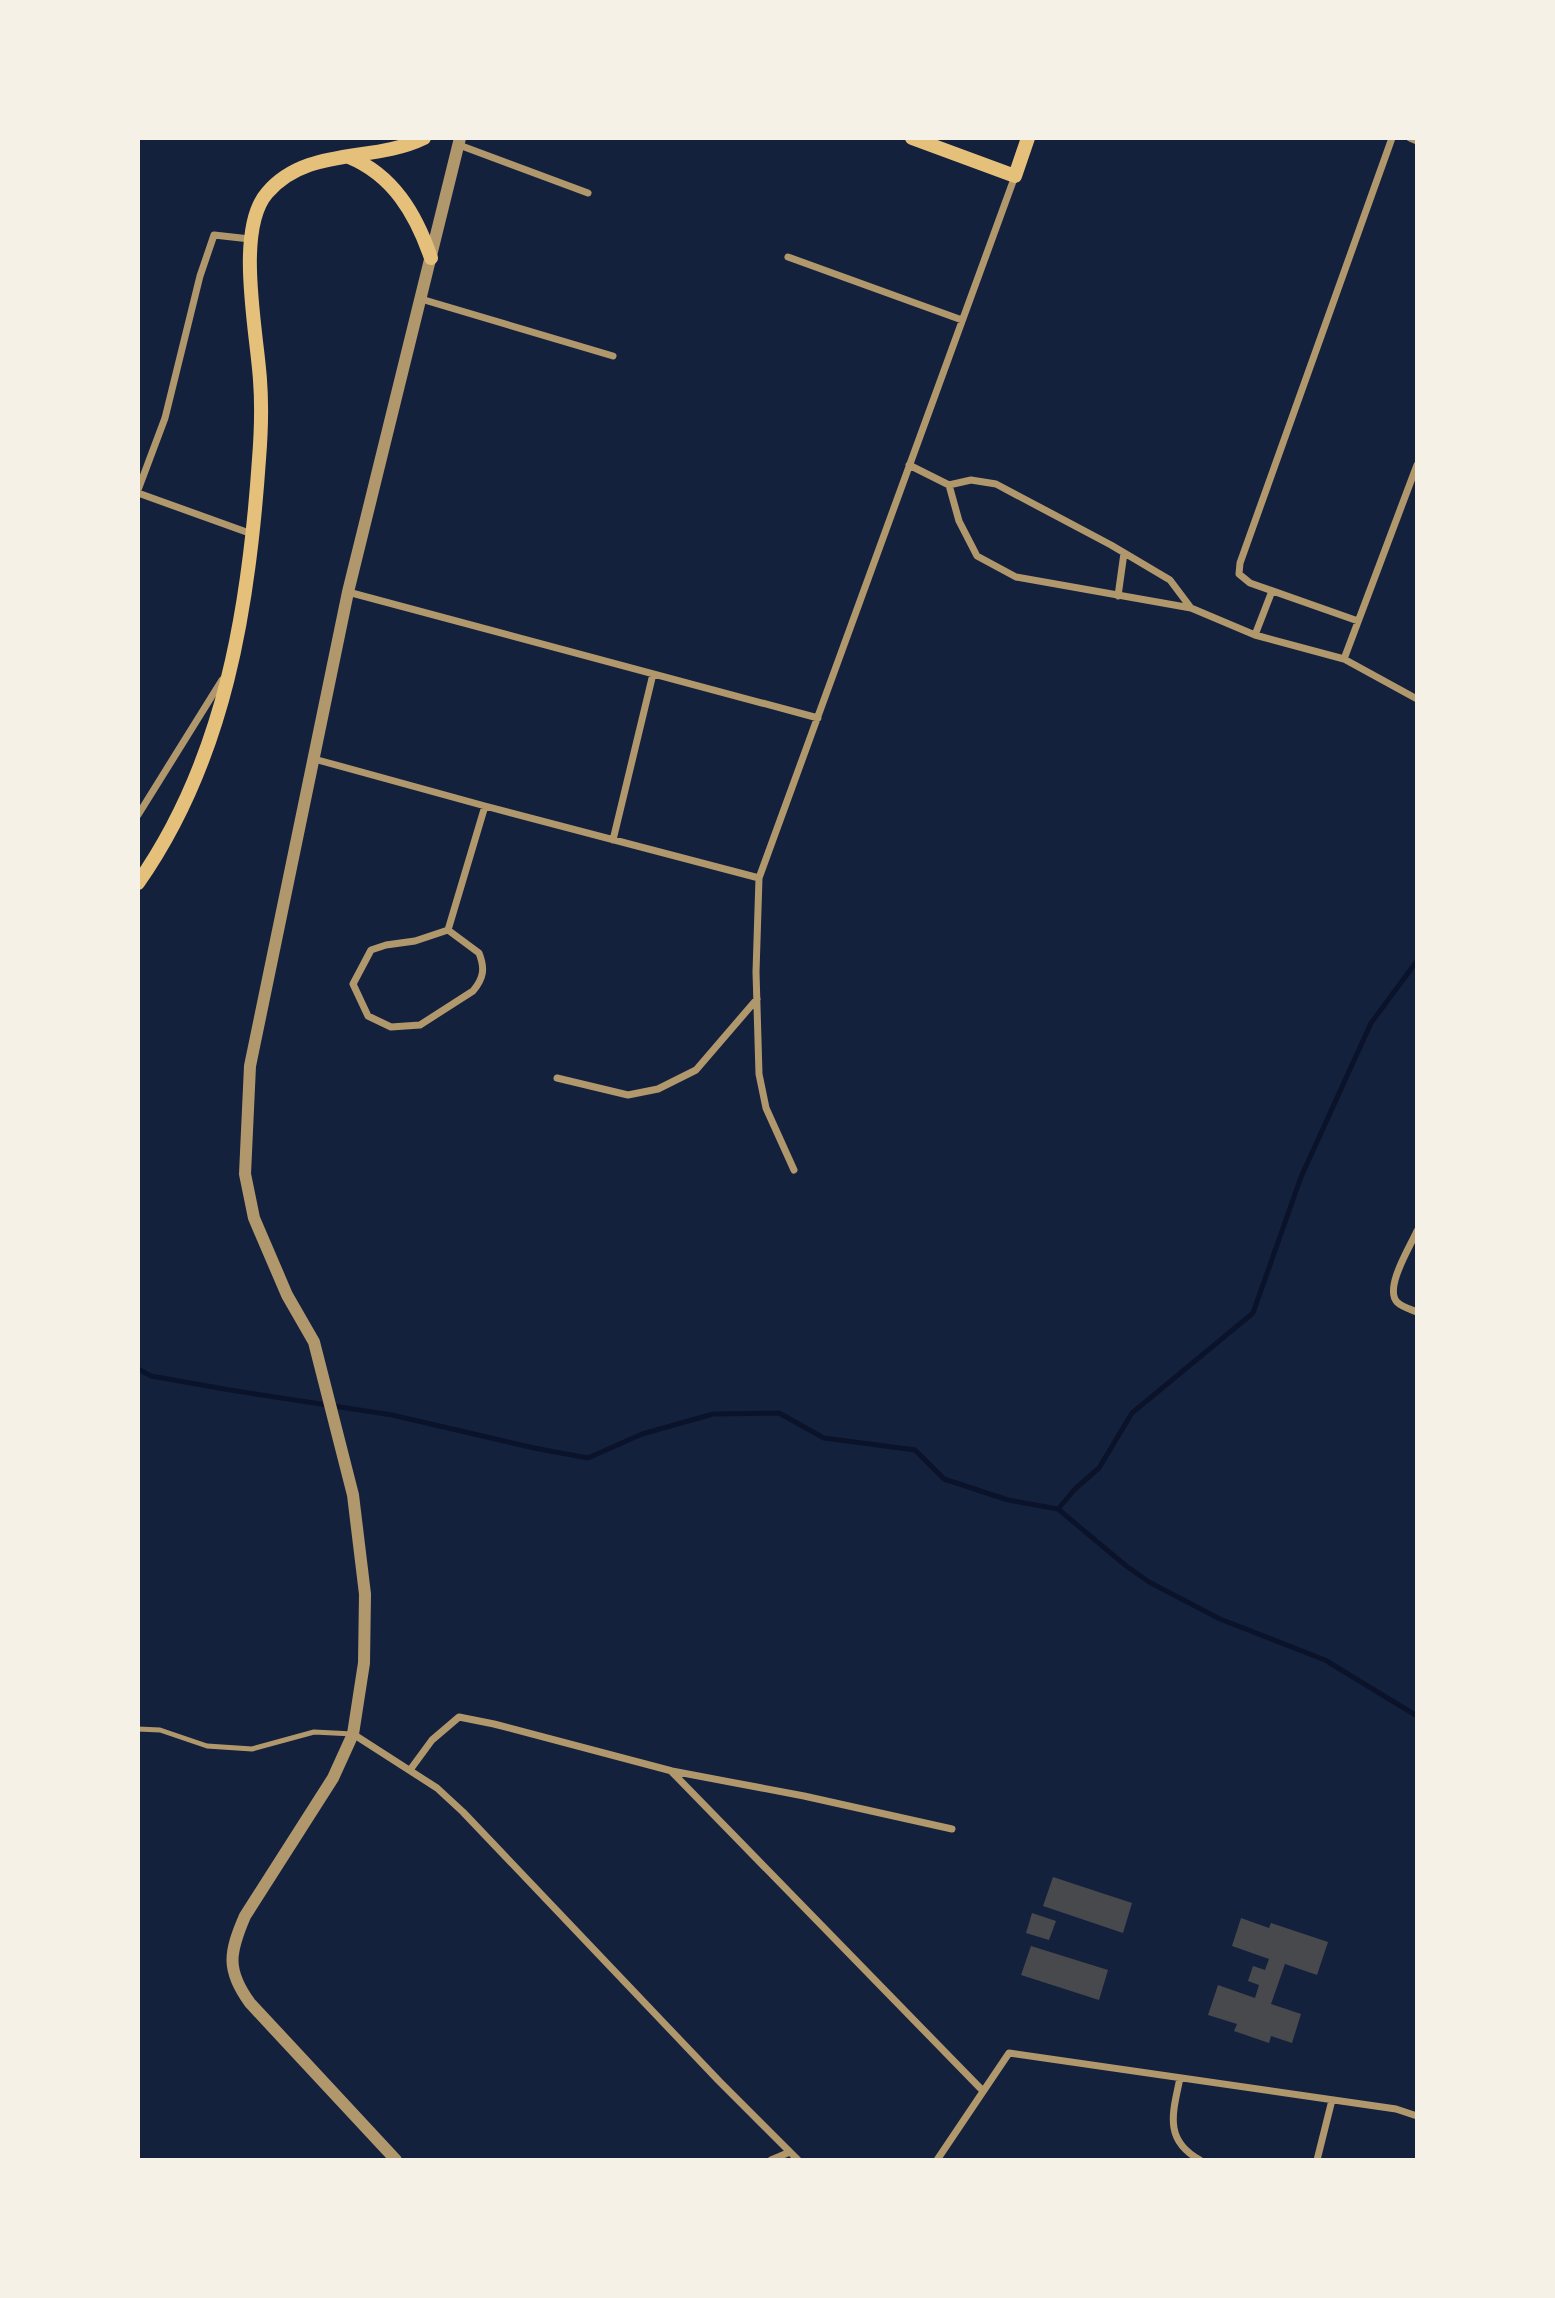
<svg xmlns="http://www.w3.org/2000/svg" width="1555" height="2298" font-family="Georgia,serif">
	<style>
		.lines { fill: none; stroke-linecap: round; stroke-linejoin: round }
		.stream { stroke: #0b132b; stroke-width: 5 }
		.building { fill: #48494c }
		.service { stroke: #b1986c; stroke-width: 5 }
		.minor { stroke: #b1986c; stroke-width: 7 }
		.tertiary { stroke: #b1986c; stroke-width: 12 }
		.secondary { stroke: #e5c07b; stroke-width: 14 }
	</style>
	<rect width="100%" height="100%" fill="#14213d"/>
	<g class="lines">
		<!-- stream -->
		<path class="stream" d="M 138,1369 L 151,1376 L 230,1390 L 392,1415 L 534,1448 L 588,1458 L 642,1434 L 713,1414 L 779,1413 L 824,1438 L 915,1450 L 944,1479 L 1008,1500 L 1058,1509 L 1075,1489 L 1099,1468 L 1132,1413 L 1253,1313 L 1301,1177 L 1371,1023 L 1417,961
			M 1058,1509 L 1125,1565 L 1149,1582 L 1220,1619 L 1325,1660 L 1417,1716"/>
	</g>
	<!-- building -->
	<path class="building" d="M 1053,1877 L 1132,1903 L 1123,1933 L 1043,1906 Z
		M 1032,1913 L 1056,1921 L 1049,1940 L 1026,1933 Z
		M 1241,1918 L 1269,1928 L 1271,1923 L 1328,1942 L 1317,1975 L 1285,1964 L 1271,2004 L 1301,2014 L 1292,2043 L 1271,2036 L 1269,2043 L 1234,2031 L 1237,2024 L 1208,2015 L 1218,1985 L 1255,1998 L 1259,1985 L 1248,1981 L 1253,1966 L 1265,1970 L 1269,1959 L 1232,1946 Z
		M 1031,1946 L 1108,1970 L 1099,2000 L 1021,1975 Z"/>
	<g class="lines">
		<!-- service -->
		<path class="service" d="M 138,1729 L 160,1730 L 207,1746 L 252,1749 L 314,1732 L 353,1734"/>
		<!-- minor -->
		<path class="minor" d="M 1410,138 L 1417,141
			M 459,145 L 588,193
			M 788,257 L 962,320
			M 421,299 L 613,356
			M 909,465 L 949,485 L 971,480 L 996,484 L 1111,545 L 1170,580 L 1191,608 L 1255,635 L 1344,659 L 1417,699
			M 949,485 L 959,521 L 977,556 L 1016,577 L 1191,608
			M 138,490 L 165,418 L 200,276 L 214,235 L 250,239
			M 138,493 L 252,534
			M 348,592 L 818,718
			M 1118,596 L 1124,553
			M 1358,621 L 1250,583 L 1239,574 L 1240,563 L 1392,138
			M 1255,635 L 1272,591
			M 1344,659 L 1417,465
			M 314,759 L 485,806 L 759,878
			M 138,815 L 222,680
			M 613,840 L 653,674
			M 448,930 L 479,953 C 485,968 484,978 473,991 L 420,1025 L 391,1027 L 368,1016 L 353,984 L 371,950 L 386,945 L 415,941 L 448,930 L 485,806
			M 557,1078 L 628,1095 L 658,1089 L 696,1070 L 757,999
			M 794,1170 L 766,1108 L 759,1074 L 756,972 L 759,878 L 1015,176
			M 1417,1231 C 1410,1247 1384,1288 1397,1302 C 1402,1307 1410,1309 1417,1312
			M 353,1734 L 437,1788 L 463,1812 L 719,2081 L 798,2160
			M 410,1770 L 432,1740 L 459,1717 L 494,1724 L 672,1771 L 804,1796 L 952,1829
			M 672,1772 L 983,2091
			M 1180,2078 C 1173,2112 1163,2140 1200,2160
			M 771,2160 L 790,2152
			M 937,2160 L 1009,2053 L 1396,2109 L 1417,2116
			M 1317,2160 L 1332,2100"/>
		<!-- tertiary -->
		<path class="tertiary" d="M 396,2160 L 250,2003 C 226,1970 229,1953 245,1916 L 333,1778 L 353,1734 L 364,1663 L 365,1594 L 353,1495 L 314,1342 L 287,1295 L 254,1218 L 245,1174 L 250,1066 L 348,592 L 460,138"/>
		<!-- secondary -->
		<path class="secondary" d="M 912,138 L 1015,176 L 1028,138
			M 349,157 C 393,175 416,214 431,258
			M 138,883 C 225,759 249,607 259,459 C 261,434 262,406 260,380 C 257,332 235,230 267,193 C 307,146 373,163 424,138"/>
	</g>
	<!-- border -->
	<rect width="1555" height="2298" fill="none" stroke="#f6f1e7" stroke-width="280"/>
</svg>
